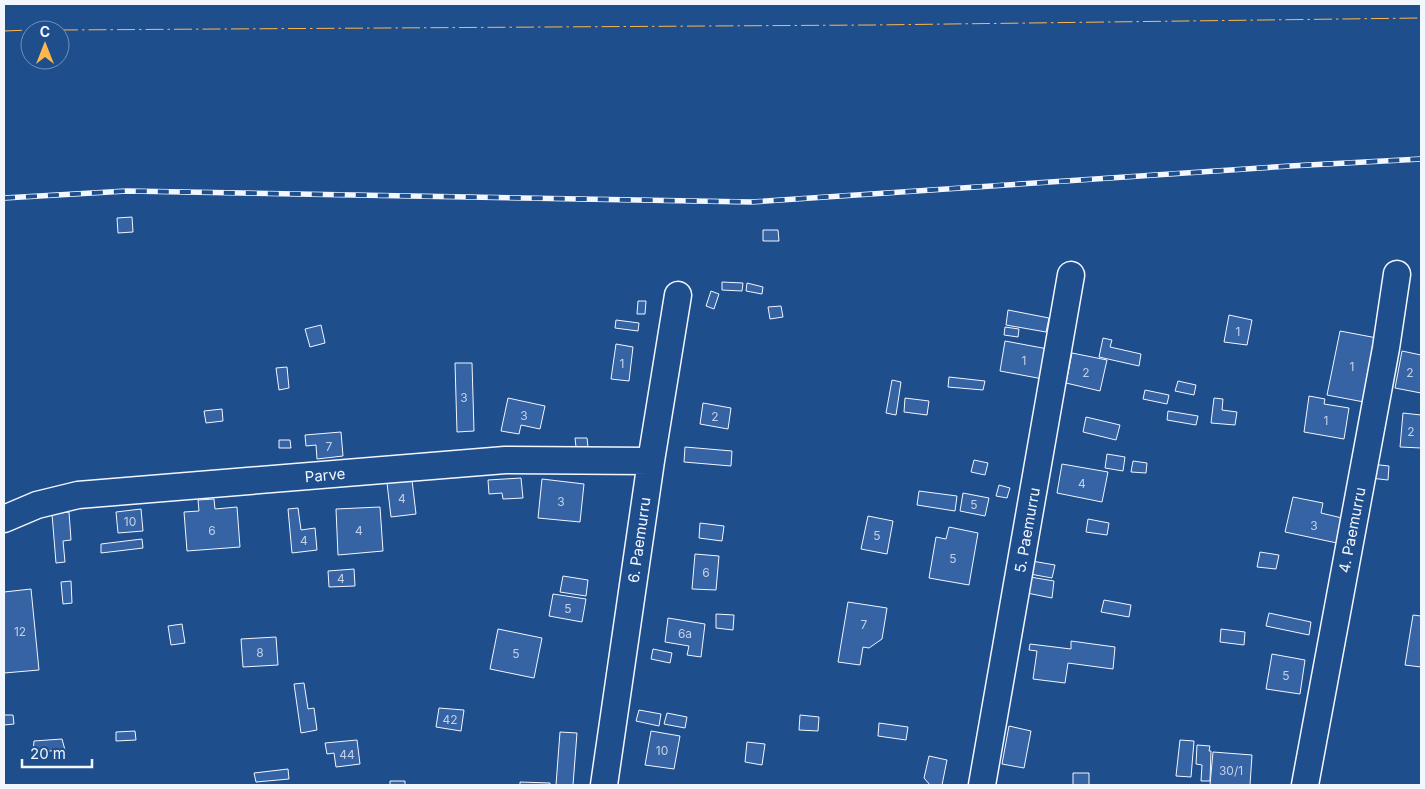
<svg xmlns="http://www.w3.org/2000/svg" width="1425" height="789" font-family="Inter,sans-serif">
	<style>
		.building { fill: #3563a3; stroke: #f2f6ff }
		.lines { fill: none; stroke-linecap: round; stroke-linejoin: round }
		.minor-casing { stroke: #f2f6ff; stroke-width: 29 }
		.minor { stroke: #1f4e8c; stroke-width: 26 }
		.rail-casing { stroke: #f2f6ff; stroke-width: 5.5 }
		.rail { stroke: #1f4e8c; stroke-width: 4; stroke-dasharray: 11; stroke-linecap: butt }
		.power { stroke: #ffb74d; stroke-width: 1; stroke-dasharray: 18 4 2.5 4; stroke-linecap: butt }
		.labels { text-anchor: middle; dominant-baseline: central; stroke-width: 4; stroke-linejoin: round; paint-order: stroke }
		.number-label { font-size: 12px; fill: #c3d1e8 }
		.street-label { font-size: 15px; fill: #f2f6ff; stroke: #1f4e8c }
	</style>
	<rect width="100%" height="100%" fill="#1f4e8c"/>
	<!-- building -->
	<path class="building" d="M 132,217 L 133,232 L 118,233 L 117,218 Z
		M 763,230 L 778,230 L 779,241 L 763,241 Z
		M 722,282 L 743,283 L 742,291 L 722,290 Z
		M 747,283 L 763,287 L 762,294 L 746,291 Z
		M 711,291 L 719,294 L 714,309 L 706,306 Z
		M 638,301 L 646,301 L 645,314 L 637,314 Z
		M 781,306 L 783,317 L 770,319 L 768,307 Z
		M 1008,310 L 1049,318 L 1046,332 L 1006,325 Z
		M 1229,315 L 1252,320 L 1247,345 L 1224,342 Z
		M 616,320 L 639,323 L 638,331 L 615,328 Z
		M 321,325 L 325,343 L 310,347 L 305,329 Z
		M 1005,327 L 1019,329 L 1018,337 L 1004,335 Z
		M 1340,331 L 1377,338 L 1364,402 L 1327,395 Z
		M 1103,338 L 1112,340 L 1110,347 L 1141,354 L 1139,366 L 1099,357 Z
		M 1005,341 L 1048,349 L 1043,379 L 1000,371 Z
		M 616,344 L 633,347 L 629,381 L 611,379 Z
		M 1402,351 L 1421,355 L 1421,393 L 1395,388 Z
		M 1072,353 L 1107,360 L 1100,391 L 1066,383 Z
		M 455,363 L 472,363 L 474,431 L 457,432 Z
		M 287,367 L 289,388 L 279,390 L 276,368 Z
		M 949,377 L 985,381 L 983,390 L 948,387 Z
		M 892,380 L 901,382 L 896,415 L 886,413 Z
		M 1178,381 L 1196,385 L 1194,395 L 1175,391 Z
		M 1145,390 L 1169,395 L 1167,404 L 1143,399 Z
		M 1309,396 L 1325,399 L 1324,404 L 1349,408 L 1344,439 L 1304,432 Z
		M 508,398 L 545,406 L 540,429 L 521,425 L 519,434 L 501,431 Z
		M 905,398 L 929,401 L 927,415 L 904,412 Z
		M 1214,398 L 1223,399 L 1222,410 L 1237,412 L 1235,425 L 1211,423 Z
		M 703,403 L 731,408 L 728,429 L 700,424 Z
		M 222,409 L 223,421 L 206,423 L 204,411 Z
		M 1168,411 L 1198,416 L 1196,425 L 1167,420 Z
		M 1403,413 L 1421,415 L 1421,448 L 1400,447 Z
		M 1086,417 L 1120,425 L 1116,440 L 1083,432 Z
		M 341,432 L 343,456 L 317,459 L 316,445 L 306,446 L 305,435 Z
		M 575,438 L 587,438 L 588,447 L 576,447 Z
		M 279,440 L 290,440 L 291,448 L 279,448 Z
		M 685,447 L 732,451 L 731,466 L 684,462 Z
		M 1107,454 L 1125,457 L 1123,471 L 1105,468 Z
		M 974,460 L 988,463 L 985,475 L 971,472 Z
		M 1133,461 L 1147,463 L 1146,473 L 1131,472 Z
		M 1062,464 L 1108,472 L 1102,502 L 1057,493 Z
		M 1371,464 L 1389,466 L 1388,480 L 1370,478 Z
		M 521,478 L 523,498 L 503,499 L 502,493 L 489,494 L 488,480 Z
		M 542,479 L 584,484 L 580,522 L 538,518 Z
		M 412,480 L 416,514 L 391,517 L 387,483 Z
		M 999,485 L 1010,488 L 1007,498 L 996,496 Z
		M 919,491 L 957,496 L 955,511 L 917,505 Z
		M 963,493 L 989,498 L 985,516 L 960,511 Z
		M 1293,497 L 1323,503 L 1321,513 L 1342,518 L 1337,543 L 1285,532 Z
		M 214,499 L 215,509 L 237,507 L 240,547 L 187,551 L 184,512 L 199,511 L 198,500 Z
		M 380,507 L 383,551 L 338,555 L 336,509 Z
		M 298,508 L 301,530 L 315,528 L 317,550 L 292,553 L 288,509 Z
		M 141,509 L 143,531 L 118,533 L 116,512 Z
		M 69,512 L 71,540 L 63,541 L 65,562 L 56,563 L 52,514 Z
		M 868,516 L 893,521 L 887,554 L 861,549 Z
		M 1088,519 L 1109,523 L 1107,535 L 1086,532 Z
		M 700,523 L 724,526 L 722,541 L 699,538 Z
		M 949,527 L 978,533 L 969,585 L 929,578 L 936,537 L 946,539 Z
		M 142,539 L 143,548 L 101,553 L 101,544 Z
		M 1260,552 L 1279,555 L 1276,569 L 1257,567 Z
		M 695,554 L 719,556 L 716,590 L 692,589 Z
		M 1032,561 L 1055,565 L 1052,578 L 1030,574 Z
		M 354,569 L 355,586 L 329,587 L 328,571 Z
		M 563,576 L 588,580 L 586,596 L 560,592 Z
		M 1030,577 L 1054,581 L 1052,598 L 1027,593 Z
		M 71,581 L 72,603 L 63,604 L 61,582 Z
		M 31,589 L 39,670 L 4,673 L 4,592 Z
		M 553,594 L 586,599 L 582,622 L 549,616 Z
		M 1104,600 L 1131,605 L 1129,617 L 1101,612 Z
		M 848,602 L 887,608 L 882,639 L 869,648 L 863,647 L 860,665 L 838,662 Z
		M 1269,613 L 1311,622 L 1309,635 L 1266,626 Z
		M 716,614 L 734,615 L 733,630 L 716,628 Z
		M 1413,615 L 1421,616 L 1421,667 L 1405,665 Z
		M 668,618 L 705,624 L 701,657 L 687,655 L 689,646 L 665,642 Z
		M 182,624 L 185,643 L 171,645 L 168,626 Z
		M 498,629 L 542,638 L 534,678 L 490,669 Z
		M 1221,629 L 1245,632 L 1244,645 L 1220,642 Z
		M 276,637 L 278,665 L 243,667 L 241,639 Z
		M 1071,641 L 1115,647 L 1113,669 L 1068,663 L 1065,683 L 1033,679 L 1037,651 L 1029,650 L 1030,644 L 1071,649 Z
		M 653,649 L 672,653 L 670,663 L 651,659 Z
		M 1272,654 L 1305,660 L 1300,694 L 1266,689 Z
		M 304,683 L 308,709 L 314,708 L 317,730 L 301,733 L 294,684 Z
		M 439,708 L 464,710 L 461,731 L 436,727 Z
		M 639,710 L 661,714 L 659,726 L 636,721 Z
		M 667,713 L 687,717 L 685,728 L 664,724 Z
		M 4,715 L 13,715 L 14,724 L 4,725 Z
		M 800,715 L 819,717 L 818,731 L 799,730 Z
		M 879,723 L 908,727 L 906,740 L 878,736 Z
		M 1009,726 L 1031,731 L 1024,768 L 1002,764 Z
		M 135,731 L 136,740 L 116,741 L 116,732 Z
		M 651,731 L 680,736 L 674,769 L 645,765 Z
		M 560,732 L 577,733 L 573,785 L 556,785 Z
		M 62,739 L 65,750 L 33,752 L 34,741 Z
		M 357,740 L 360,764 L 336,767 L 334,753 L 327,754 L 325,743 Z
		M 1180,740 L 1194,741 L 1191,777 L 1176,776 Z
		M 747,742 L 765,744 L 762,765 L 745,762 Z
		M 1197,745 L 1210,746 L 1209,751 L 1211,751 L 1210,781 L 1201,781 L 1202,765 L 1196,764 Z
		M 1213,752 L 1252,755 L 1250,785 L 1210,785 Z
		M 929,756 L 947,760 L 942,785 L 930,785 L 924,778 Z
		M 288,769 L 289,779 L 256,782 L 254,773 Z
		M 1073,773 L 1089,773 L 1089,785 L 1073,785 Z
		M 390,781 L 405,781 L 405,785 L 390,785 Z
		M 520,782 L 550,783 L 550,785 L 520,785 Z"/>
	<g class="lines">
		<defs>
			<path id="minor" d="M 4,519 L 37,505 L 78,495 L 505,460 L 651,461
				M 604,785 L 651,461 L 678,295
				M 982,785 L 1071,275
				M 1305,785 L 1386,348 L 1397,274"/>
		</defs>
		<!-- minor casing -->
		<use href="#minor" class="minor-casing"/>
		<!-- minor -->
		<use href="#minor" class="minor"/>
		<defs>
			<path id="rail" d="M 4,198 L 127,191 L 751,202 L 1290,166 L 1421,159"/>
		</defs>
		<!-- rail casing -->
		<use href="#rail" class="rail-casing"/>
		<!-- rail -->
		<use href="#rail" class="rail"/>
		<!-- power -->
		<path class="power" d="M 60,30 L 872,25 L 1421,18
			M 4,31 L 30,30"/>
	</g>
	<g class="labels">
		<!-- number labels -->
		<g class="number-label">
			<text x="1238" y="331">1</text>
			<text x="1024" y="360">1</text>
			<text x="622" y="363">1</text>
			<text x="1352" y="366">1</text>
			<text x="1086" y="372">2</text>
			<text x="1410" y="372">2</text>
			<text x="464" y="397">3</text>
			<text x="524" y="415">3</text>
			<text x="715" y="416">2</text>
			<text x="1326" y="420">1</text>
			<text x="1411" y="431">2</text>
			<text x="329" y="446">7</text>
			<text x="1082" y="483">4</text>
			<text x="402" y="498">4</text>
			<text x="561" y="501">3</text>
			<text x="974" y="504">5</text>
			<text x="130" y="521">10</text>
			<text x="1314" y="525">3</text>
			<text x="212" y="530">6</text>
			<text x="359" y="530">4</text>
			<text x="877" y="535">5</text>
			<text x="304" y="540">4</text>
			<text x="953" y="558">5</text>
			<text x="706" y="572">6</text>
			<text x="341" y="578">4</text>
			<text x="568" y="608">5</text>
			<text x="864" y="624">7</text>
			<text x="20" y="631">12</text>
			<text x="685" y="633">6a</text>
			<text x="260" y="652">8</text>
			<text x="516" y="653">5</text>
			<text x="1286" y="675">5</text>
			<text x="450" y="719">42</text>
			<text x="662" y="750">10</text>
			<text x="347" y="754">44</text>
			<text x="1231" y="770">30/1</text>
		</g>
		<!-- street labels -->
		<g class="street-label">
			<text transform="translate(325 475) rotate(-5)">Parve</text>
			<text transform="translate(1027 530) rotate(-80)">5. Paemurru</text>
			<text transform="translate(1352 530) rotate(-79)">4. Paemurru</text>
			<text transform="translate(639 540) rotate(-82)">6. Paemurru</text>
		</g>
	</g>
	<!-- border -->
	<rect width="1425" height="789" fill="none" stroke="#f2f6ff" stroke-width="10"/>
	<!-- north arrow -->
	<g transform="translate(45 45)"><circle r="24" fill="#1f4e8c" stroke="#7391ba"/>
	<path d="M0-4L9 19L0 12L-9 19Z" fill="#ffb74d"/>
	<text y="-8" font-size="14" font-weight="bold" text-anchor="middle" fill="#f2f6ff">С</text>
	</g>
	<!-- scale -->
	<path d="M22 759v8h70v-8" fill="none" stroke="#f2f6ff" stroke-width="2.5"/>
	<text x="30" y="759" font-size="15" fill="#f2f6ff" stroke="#1f4e8c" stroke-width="4" paint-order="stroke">20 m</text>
</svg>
